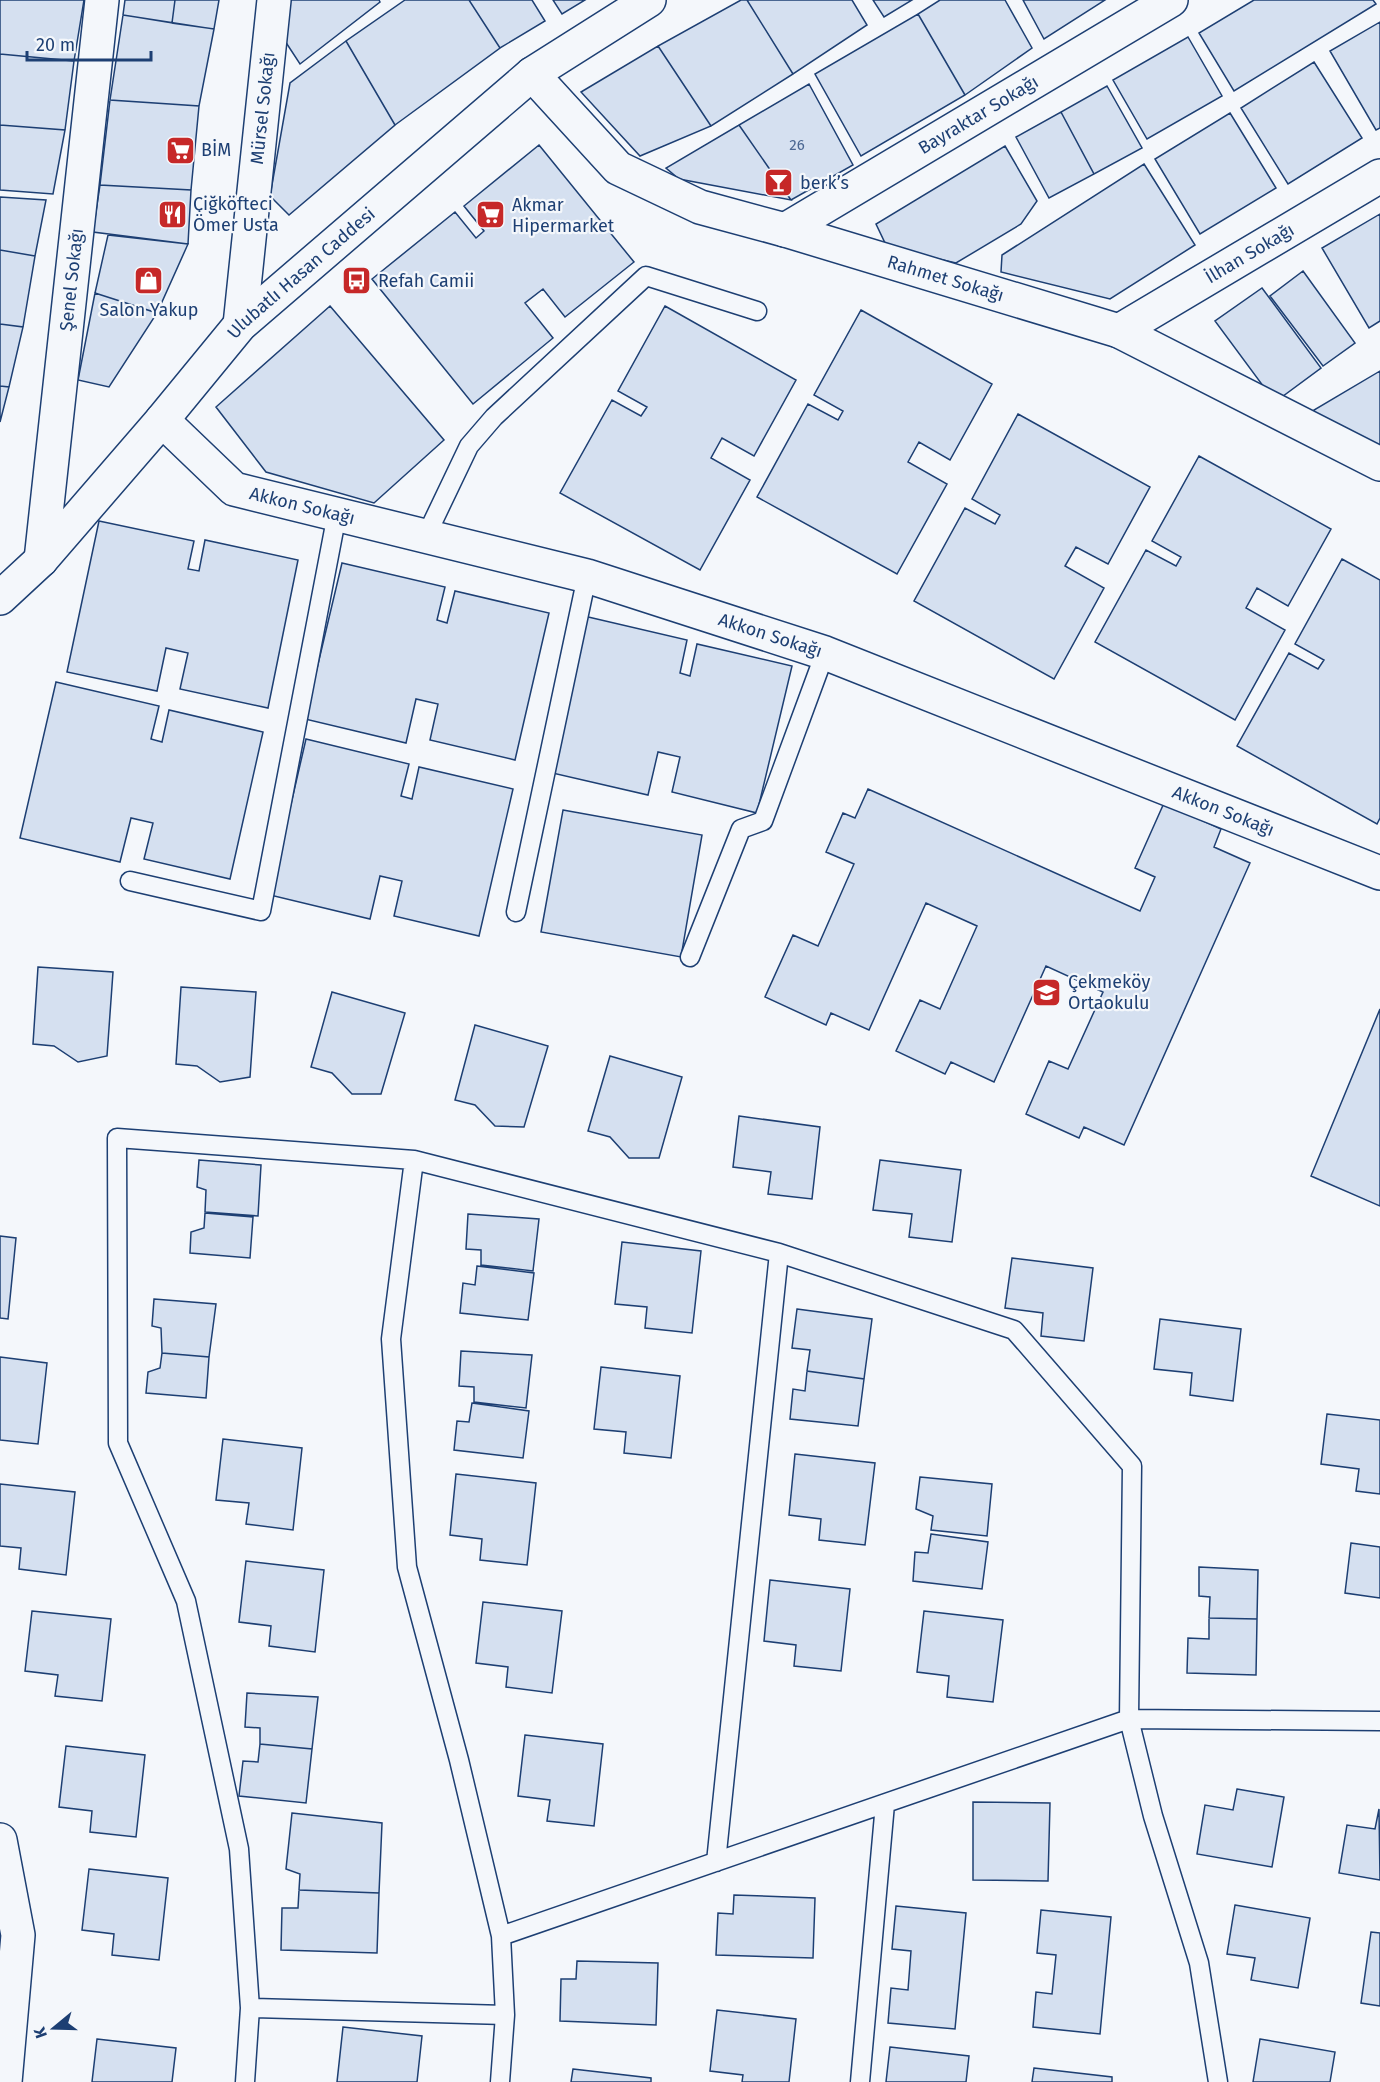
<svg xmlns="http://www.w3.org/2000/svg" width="1380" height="2082" font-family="'Fira Sans',sans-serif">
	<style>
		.building { fill: #d5e0f0; stroke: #1d3f73; stroke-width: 1.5 }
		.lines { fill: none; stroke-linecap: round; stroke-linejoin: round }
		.service-casing { stroke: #1d3f73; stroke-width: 21 }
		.minor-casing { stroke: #1d3f73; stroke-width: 36 }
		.secondary-casing { stroke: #1d3f73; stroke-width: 36 }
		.service { stroke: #f4f7fb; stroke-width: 18 }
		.minor { stroke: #f4f7fb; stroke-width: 33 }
		.secondary { stroke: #f4f7fb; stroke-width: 33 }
		.labels { text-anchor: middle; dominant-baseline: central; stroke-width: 4.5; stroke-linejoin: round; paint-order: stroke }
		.number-label { font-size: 15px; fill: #4b6792 }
		.street-label { font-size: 18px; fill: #1d3f73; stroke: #f4f7fb }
		.poi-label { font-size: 18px; fill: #1d3f73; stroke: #f4f7fb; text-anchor: start }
	</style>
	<rect width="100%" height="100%" fill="#f4f7fb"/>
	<!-- building -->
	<path class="building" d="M 0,0 L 84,0 L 74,61 L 0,54 Z
		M 125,0 L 175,0 L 172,23 L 123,15 Z
		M 175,0 L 219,0 L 214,29 L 172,23 Z
		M 290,0 L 379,0 L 380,2 L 300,64 L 285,41 Z
		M 405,0 L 469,0 L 500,48 L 395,125 L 346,41 Z
		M 469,0 L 532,0 L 545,21 L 500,48 Z
		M 553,0 L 585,0 L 562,14 Z
		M 741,0 L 747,0 L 793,74 L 711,126 L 658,46 Z
		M 747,0 L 852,0 L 867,25 L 793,74 Z
		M 873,0 L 912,0 L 884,17 Z
		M 940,0 L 1005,0 L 1032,48 L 965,95 L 918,14 Z
		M 1023,0 L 1105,0 L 1044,39 Z
		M 1254,0 L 1373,0 L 1376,4 L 1234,91 L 1199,33 Z
		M 918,14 L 965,95 L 861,156 L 815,74 Z
		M 123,15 L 214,29 L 199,106 L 110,100 Z
		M 1380,22 L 1380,128 L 1376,130 L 1330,51 Z
		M 1188,37 L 1222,96 L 1147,139 L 1113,80 Z
		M 346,41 L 395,125 L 289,215 L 270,196 L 290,83 Z
		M 658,46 L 711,126 L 640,156 L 581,92 Z
		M 0,54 L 74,61 L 65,130 L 0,125 Z
		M 1314,62 L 1362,138 L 1288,184 L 1241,108 Z
		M 809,84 L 853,165 L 791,200 L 739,125 Z
		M 1107,86 L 1142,148 L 1094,174 L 1061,112 Z
		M 110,100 L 199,106 L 191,190 L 100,185 Z
		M 1061,112 L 1094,174 L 1049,198 L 1016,137 Z
		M 1230,113 L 1276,188 L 1200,234 L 1155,159 Z
		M 0,125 L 65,130 L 53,194 L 0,190 Z
		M 739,125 L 791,200 L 679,179 L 666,168 Z
		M 539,145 L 634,262 L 565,317 L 543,289 L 525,303 L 553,338 L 473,404 L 372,279 L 455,212 L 476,238 L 484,231 L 464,206 Z
		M 1005,146 L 1037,201 L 1021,224 L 956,263 L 887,247 L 876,224 Z
		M 1144,164 L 1195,245 L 1110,299 L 1001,272 L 1002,255 Z
		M 100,185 L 191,190 L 188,244 L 93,232 Z
		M 0,197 L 46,200 L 35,256 L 0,250 Z
		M 1380,214 L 1380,321 L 1369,328 L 1322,248 Z
		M 108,235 L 188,244 L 157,313 L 95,293 Z
		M 0,250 L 35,256 L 23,327 L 0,324 Z
		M 1303,271 L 1355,343 L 1323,366 L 1270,296 Z
		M 1262,288 L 1321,368 L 1275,402 L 1215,321 Z
		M 95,293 L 157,313 L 109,387 L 78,380 Z
		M 330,306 L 444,440 L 374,503 L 266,472 L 216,407 Z
		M 665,306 L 796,380 L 754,456 L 722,438 L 711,458 L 750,480 L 700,570 L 560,493 L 612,400 L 641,416 L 647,407 L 618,391 Z
		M 861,310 L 992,384 L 950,460 L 919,442 L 908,462 L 947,484 L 897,574 L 757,497 L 808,404 L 838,420 L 843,411 L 814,395 Z
		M 0,324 L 23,327 L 9,387 L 0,386 Z
		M 1380,371 L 1380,458 L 1324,430 L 1314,410 Z
		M 0,386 L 9,387 L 0,422 Z
		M 1018,414 L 1150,487 L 1108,564 L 1076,547 L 1065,566 L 1104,588 L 1054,679 L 914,601 L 965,508 L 995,524 L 1000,515 L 972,499 Z
		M 1199,456 L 1331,529 L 1288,606 L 1257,588 L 1246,608 L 1285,630 L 1235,720 L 1095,642 L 1146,550 L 1176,566 L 1181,557 L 1152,541 Z
		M 99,521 L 194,541 L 188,569 L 199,571 L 205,540 L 298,560 L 268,708 L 180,689 L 188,653 L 166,648 L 157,691 L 67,672 Z
		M 1342,559 L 1380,580 L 1380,818 L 1377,824 L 1237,746 L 1289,653 L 1318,669 L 1324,660 L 1295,644 Z
		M 342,563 L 445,587 L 437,620 L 447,623 L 455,591 L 549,613 L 515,760 L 430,740 L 438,704 L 416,699 L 406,743 L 305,719 Z
		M 584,616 L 687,640 L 680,673 L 690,676 L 697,644 L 792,666 L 757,813 L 672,792 L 680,757 L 658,752 L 648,795 L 548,772 Z
		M 56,682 L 159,706 L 151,739 L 162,742 L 169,710 L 263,732 L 230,879 L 144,859 L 153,823 L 131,818 L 120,862 L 20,838 Z
		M 306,739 L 409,764 L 401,796 L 412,799 L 419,767 L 513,789 L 479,936 L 394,916 L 402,881 L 380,876 L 370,919 L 270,895 Z
		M 868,789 L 1140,911 L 1155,877 L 1135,868 L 1164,803 L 1221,829 L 1214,847 L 1250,863 L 1124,1145 L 1084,1127 L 1079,1138 L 1026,1114 L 1049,1061 L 1068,1069 L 1103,992 L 1046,966 L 994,1082 L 951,1062 L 945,1074 L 896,1051 L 920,1000 L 940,1009 L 977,926 L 926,903 L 869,1030 L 831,1013 L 826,1025 L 765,997 L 793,935 L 818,946 L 854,864 L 826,852 L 843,813 L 855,818 Z
		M 563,810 L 702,835 L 681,957 L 541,932 Z
		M 38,967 L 113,972 L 107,1056 L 78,1062 L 54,1046 L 33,1044 Z
		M 181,987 L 256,992 L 250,1077 L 220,1082 L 197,1066 L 176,1064 Z
		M 332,992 L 405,1013 L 381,1094 L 352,1094 L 332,1073 L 311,1067 Z
		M 1380,1009 L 1380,1206 L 1311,1176 Z
		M 475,1025 L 548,1046 L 524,1127 L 495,1126 L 475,1105 L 455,1100 Z
		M 610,1056 L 682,1077 L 659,1158 L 629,1158 L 610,1137 L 588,1131 Z
		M 739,1116 L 820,1127 L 812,1199 L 768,1194 L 771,1172 L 733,1167 Z
		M 199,1160 L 261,1165 L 258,1216 L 205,1212 L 206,1190 L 197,1187 Z
		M 880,1160 L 961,1170 L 952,1242 L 909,1237 L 912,1214 L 873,1210 Z
		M 205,1213 L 253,1217 L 250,1258 L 190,1253 L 191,1232 L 204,1228 Z
		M 468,1214 L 539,1219 L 533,1271 L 481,1265 L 481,1250 L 466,1249 Z
		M 0,1236 L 16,1238 L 8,1319 L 0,1318 Z
		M 622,1242 L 701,1251 L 692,1333 L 645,1328 L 647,1307 L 615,1304 Z
		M 1012,1258 L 1093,1268 L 1084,1341 L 1041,1336 L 1043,1313 L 1005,1308 Z
		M 477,1266 L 534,1273 L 528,1320 L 460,1313 L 463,1283 L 475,1285 Z
		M 154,1299 L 216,1304 L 209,1357 L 162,1353 L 161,1328 L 152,1326 Z
		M 797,1309 L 872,1319 L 864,1379 L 807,1371 L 810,1350 L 792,1348 Z
		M 1160,1319 L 1241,1329 L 1233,1401 L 1190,1395 L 1192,1373 L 1154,1369 Z
		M 461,1351 L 532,1355 L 526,1408 L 474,1402 L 474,1387 L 459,1386 Z
		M 162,1353 L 209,1357 L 206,1398 L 146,1393 L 148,1372 L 160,1368 Z
		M 0,1357 L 47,1363 L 38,1444 L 0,1440 Z
		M 601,1367 L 680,1376 L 671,1458 L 624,1453 L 626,1432 L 594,1429 Z
		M 807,1371 L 864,1379 L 858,1426 L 790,1419 L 793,1389 L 805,1391 Z
		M 472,1403 L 529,1411 L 523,1458 L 454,1450 L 457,1421 L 469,1422 Z
		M 1327,1414 L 1380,1420 L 1380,1494 L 1356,1491 L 1359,1469 L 1321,1464 Z
		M 223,1439 L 302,1448 L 293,1530 L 246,1524 L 249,1503 L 216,1500 Z
		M 795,1454 L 875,1463 L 865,1545 L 819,1540 L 821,1519 L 789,1515 Z
		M 456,1474 L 536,1483 L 527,1565 L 480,1560 L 482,1539 L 450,1535 Z
		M 920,1477 L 992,1484 L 987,1536 L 931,1530 L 933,1516 L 916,1509 Z
		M 0,1484 L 75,1492 L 66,1575 L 19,1569 L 21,1548 L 0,1546 Z
		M 931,1534 L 988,1542 L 982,1589 L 913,1581 L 915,1552 L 928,1553 Z
		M 1351,1543 L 1380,1547 L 1380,1598 L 1345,1593 Z
		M 246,1561 L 324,1570 L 315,1652 L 269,1646 L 271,1626 L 239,1622 Z
		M 1199,1567 L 1258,1570 L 1257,1619 L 1209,1618 L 1210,1597 L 1199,1596 Z
		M 770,1580 L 850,1589 L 841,1671 L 794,1666 L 796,1645 L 764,1641 Z
		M 483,1602 L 562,1611 L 552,1693 L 506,1687 L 508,1667 L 476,1663 Z
		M 32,1611 L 111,1619 L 102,1701 L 55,1696 L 58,1675 L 25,1671 Z
		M 924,1611 L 1003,1620 L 993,1702 L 947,1697 L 949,1676 L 917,1672 Z
		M 1209,1618 L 1257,1619 L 1256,1675 L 1187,1673 L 1188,1638 L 1209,1639 Z
		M 247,1693 L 318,1697 L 312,1749 L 260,1744 L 260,1728 L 245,1727 Z
		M 525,1735 L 603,1744 L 594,1826 L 547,1821 L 550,1800 L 518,1796 Z
		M 260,1744 L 312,1749 L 306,1803 L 239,1796 L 243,1761 L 258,1762 Z
		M 66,1746 L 145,1755 L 136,1837 L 90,1832 L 92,1811 L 59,1807 Z
		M 1237,1789 L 1284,1797 L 1272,1867 L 1197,1854 L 1205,1805 L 1233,1810 Z
		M 973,1802 L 1050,1803 L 1048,1881 L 973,1880 Z
		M 1379,1809 L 1380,1880 L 1339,1873 L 1347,1825 L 1375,1829 Z
		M 292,1813 L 382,1823 L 379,1893 L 299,1890 L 300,1874 L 286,1869 Z
		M 89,1869 L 168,1878 L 159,1960 L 112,1955 L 114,1934 L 82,1930 Z
		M 299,1890 L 379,1893 L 377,1953 L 281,1950 L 282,1908 L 298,1908 Z
		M 734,1895 L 815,1898 L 813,1958 L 716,1955 L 718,1913 L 733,1914 Z
		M 1235,1905 L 1310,1918 L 1298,1988 L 1251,1980 L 1255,1958 L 1227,1954 Z
		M 896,1906 L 966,1913 L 955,2029 L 888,2023 L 891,1988 L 908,1990 L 911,1951 L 892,1949 Z
		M 1041,1910 L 1111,1917 L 1100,2034 L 1033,2027 L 1036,1992 L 1052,1994 L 1056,1955 L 1037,1953 Z
		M 1371,1932 L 1380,1933 L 1380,2006 L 1361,2003 Z
		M 577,1961 L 658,1963 L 656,2025 L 560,2021 L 561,1979 L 576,1979 Z
		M 717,2010 L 796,2019 L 789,2082 L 742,2082 L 743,2075 L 710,2071 Z
		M 343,2027 L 422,2036 L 417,2082 L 337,2082 Z
		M 97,2039 L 176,2048 L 172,2082 L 92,2082 Z
		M 1260,2039 L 1335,2052 L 1330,2082 L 1253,2082 Z
		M 890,2047 L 969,2056 L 966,2082 L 886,2082 Z
		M 1034,2068 L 1112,2077 L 1112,2082 L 1032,2082 Z
		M 573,2069 L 651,2078 L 651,2082 L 571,2082 Z"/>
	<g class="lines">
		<defs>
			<path id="service" d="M 426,536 L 469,446 L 494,417 L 646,276 L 757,311
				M 130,881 L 261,911 L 337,514
				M 516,912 L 587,576
				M 690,957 L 741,829 L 763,821 L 825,653
				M 414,1160 L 391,1339 L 407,1567 L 459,1760 L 501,1936
				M 716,1862 L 779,1253
				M 250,2008 L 505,2015
				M 245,2082 L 250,2008 L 239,1849 L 186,1601 L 118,1443 L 117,1138 L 414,1160 L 779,1253 L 1014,1330 L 1132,1466 L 1129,1719 L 1153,1816 L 1199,1963 L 1218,2082
				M 500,2082 L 505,2015 L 501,1936 L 1129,1719 L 1380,1721
				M 860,2082 L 885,1804"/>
			<g id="minor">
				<path id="s1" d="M 532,74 L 618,168 L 700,207 L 785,230 L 1119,331 L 1380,464"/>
				<path id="s2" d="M 785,230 L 1171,0"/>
				<path id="s3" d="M 240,325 L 274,0"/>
				<path id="s4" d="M 1119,331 L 1380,176"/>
				<path id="s5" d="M 162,420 L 234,489 L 587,576 L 825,653 L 1380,873"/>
				<path id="s6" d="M 41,560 L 102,0"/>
				<path id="s7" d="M 0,598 L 41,560 L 162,420 L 240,325 L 532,74 L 649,0"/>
			</g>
			<path id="secondary" d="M 0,1840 L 18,1935 L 5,2082"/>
		</defs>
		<!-- service casing -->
		<use href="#service" class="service-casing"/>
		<!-- minor casing -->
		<use href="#minor" class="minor-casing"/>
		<!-- secondary casing -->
		<use href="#secondary" class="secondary-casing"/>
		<!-- service -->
		<use href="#service" class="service"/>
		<!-- minor -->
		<use href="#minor" class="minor"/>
		<!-- secondary -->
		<use href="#secondary" class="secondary"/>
	</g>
	<!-- icons -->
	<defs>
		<symbol id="supermarket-square" viewBox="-11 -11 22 22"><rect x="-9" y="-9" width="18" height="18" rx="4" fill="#c62828" stroke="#f4f7fb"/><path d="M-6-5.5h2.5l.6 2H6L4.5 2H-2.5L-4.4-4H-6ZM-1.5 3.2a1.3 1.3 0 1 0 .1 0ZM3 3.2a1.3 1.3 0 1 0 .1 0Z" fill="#fff"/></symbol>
		<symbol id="bar-square" viewBox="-11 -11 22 22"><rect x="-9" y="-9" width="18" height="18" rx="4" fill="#c62828" stroke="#f4f7fb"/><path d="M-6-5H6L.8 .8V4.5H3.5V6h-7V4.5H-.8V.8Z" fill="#fff"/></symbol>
		<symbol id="restaurant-square" viewBox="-11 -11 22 22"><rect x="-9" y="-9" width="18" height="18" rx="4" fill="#c62828" stroke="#f4f7fb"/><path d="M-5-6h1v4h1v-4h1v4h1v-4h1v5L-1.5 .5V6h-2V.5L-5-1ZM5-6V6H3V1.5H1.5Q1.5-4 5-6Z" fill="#fff"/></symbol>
		<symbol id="shop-square" viewBox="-11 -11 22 22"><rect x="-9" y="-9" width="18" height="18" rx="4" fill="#c62828" stroke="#f4f7fb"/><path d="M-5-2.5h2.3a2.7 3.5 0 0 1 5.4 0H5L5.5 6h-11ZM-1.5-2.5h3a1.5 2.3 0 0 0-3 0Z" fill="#fff"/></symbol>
		<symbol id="bus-square" viewBox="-11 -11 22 22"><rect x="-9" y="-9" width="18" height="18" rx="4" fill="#c62828" stroke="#f4f7fb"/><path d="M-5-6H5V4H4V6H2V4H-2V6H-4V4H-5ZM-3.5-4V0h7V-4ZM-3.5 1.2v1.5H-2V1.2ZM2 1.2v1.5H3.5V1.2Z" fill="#fff"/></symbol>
		<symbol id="school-square" viewBox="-11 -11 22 22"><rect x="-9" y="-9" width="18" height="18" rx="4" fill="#c62828" stroke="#f4f7fb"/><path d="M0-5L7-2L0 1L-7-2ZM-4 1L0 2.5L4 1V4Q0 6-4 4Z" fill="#fff"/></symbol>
	</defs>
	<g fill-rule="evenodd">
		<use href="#supermarket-square" x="164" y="134" width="33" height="33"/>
		<use href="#bar-square" x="762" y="166" width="33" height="33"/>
		<use href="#restaurant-square" x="156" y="198" width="33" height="33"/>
		<use href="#supermarket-square" x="474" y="198" width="33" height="33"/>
		<use href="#shop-square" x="132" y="264" width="33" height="33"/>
		<use href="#bus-square" x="340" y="264" width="33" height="33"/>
		<use href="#school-square" x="1030" y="976" width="33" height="33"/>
	</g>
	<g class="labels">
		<!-- number labels -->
		<g class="number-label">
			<text x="797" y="145">26</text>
		</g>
		<!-- street labels -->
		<g class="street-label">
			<text stroke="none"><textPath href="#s3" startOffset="218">Mürsel Sokağı</textPath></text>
			<text stroke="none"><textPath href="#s2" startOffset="225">Bayraktar Sokağı</textPath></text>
			<text stroke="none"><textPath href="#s4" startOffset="152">İlhan Sokağı</textPath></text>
			<text stroke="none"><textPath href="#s7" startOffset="444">Ulubatlı Hasan Caddesi</textPath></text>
			<text stroke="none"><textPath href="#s1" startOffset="474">Rahmet Sokağı</textPath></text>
			<text stroke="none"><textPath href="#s6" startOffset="282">Şenel Sokağı</textPath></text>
			<text stroke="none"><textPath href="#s5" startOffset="170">Akkon Sokağı</textPath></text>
			<text stroke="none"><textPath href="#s5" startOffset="656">Akkon Sokağı</textPath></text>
			<text stroke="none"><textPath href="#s5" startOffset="1142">Akkon Sokağı</textPath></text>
		</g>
		<!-- poi labels -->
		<g class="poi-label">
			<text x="201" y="150">BİM</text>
			<text x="800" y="183">berk’s</text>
			<text x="193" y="204">Çiğköfteci<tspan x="193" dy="21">Ömer Usta</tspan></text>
			<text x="512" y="205">Akmar<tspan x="512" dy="21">Hipermarket</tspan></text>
			<text x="378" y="281">Refah Camii</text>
			<text x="149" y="310" text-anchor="middle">Salon Yakup</text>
			<text x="1068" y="982">Çekmeköy<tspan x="1068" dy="21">Ortaokulu</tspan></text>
		</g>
	</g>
	<!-- north arrow -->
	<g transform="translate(54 2028) rotate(251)" stroke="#f4f7fb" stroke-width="4.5" paint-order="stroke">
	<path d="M0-4.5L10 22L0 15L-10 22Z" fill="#1d3f73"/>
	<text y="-9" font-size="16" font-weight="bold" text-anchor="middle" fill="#1d3f73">K</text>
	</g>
	<!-- scale -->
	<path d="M27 51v9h124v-9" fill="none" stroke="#1d3f73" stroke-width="3"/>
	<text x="36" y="51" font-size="18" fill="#1d3f73" stroke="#f4f7fb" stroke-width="4.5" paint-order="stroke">20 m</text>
</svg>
